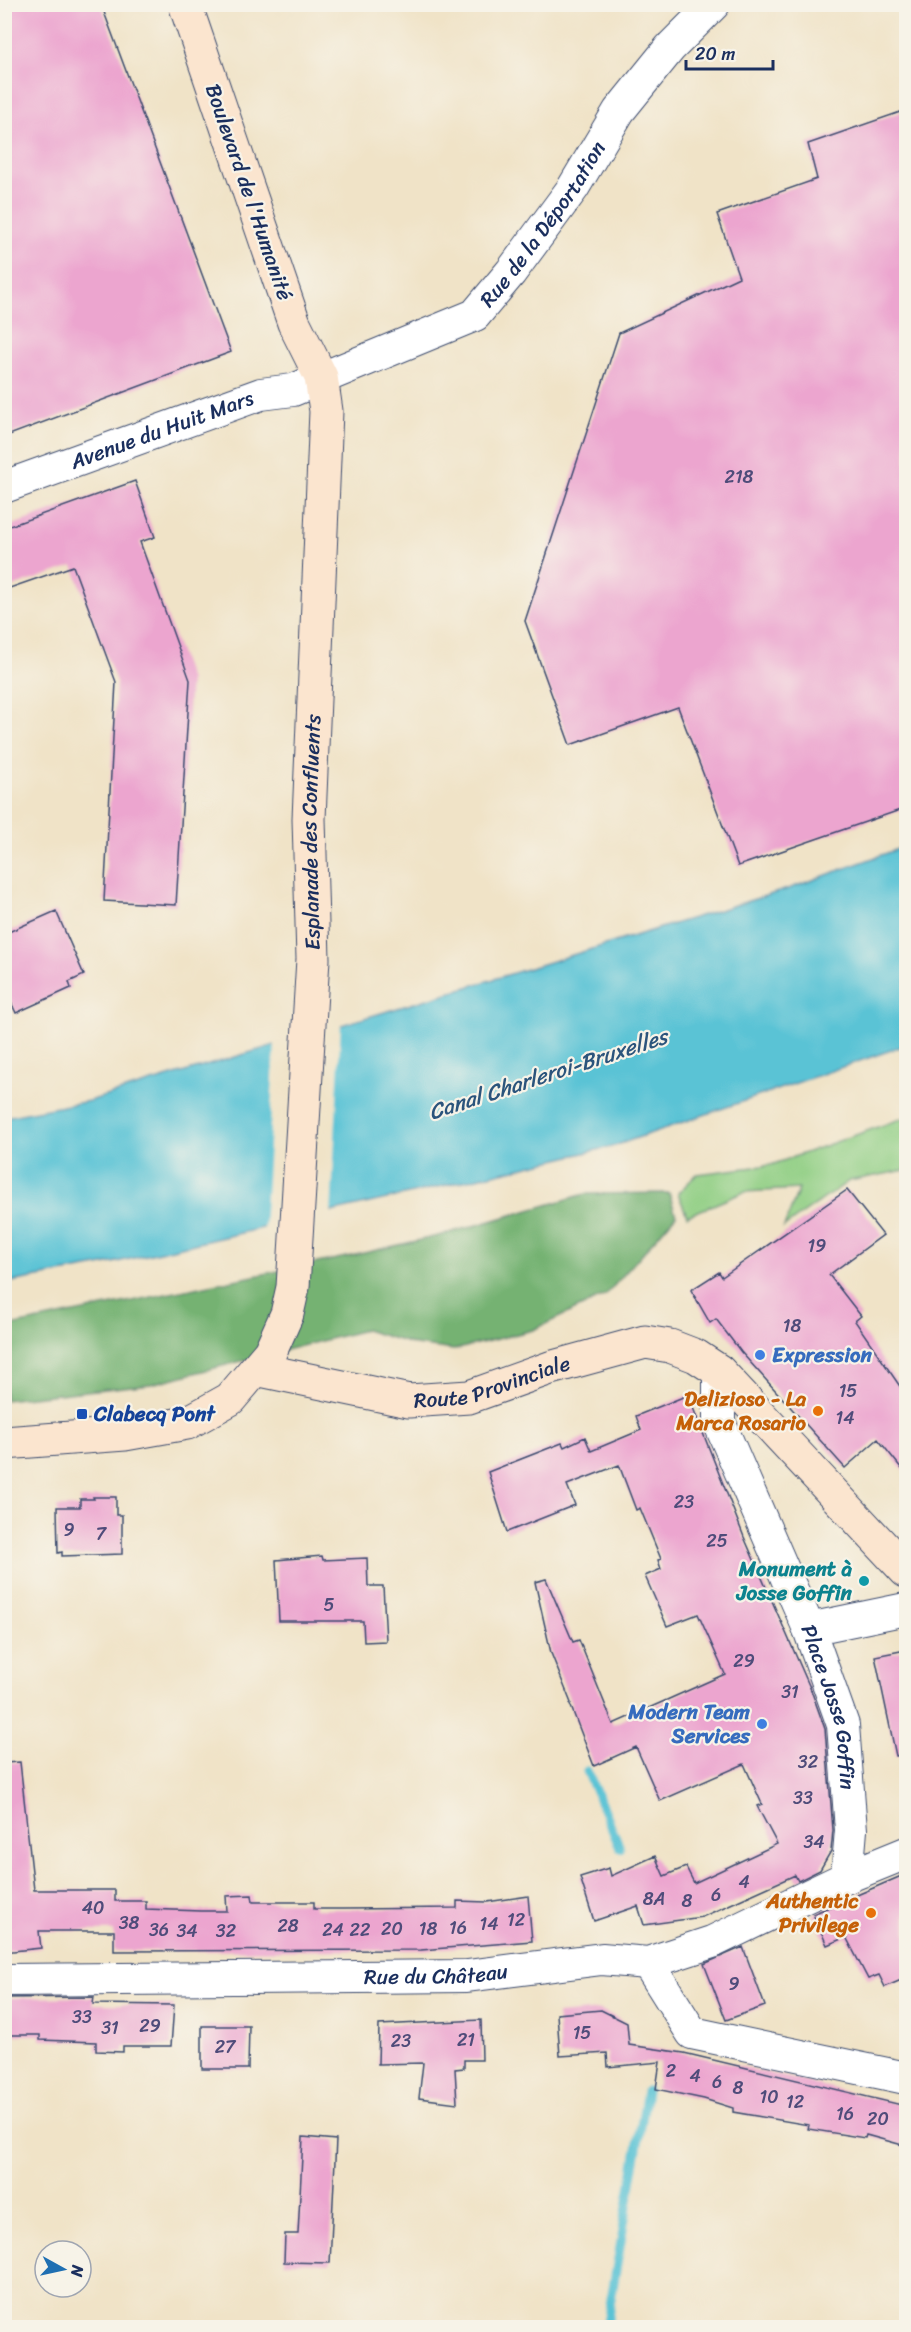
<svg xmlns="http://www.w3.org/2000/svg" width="911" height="2332" font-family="Sriracha,sans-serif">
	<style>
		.green { fill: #92cf85; stroke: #567f72; stroke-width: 1.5 }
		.forest { fill: #75b272; stroke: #487068; stroke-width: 1.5 }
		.water { fill: #5ac3d5; stroke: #3a799a; stroke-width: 1.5 }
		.pier { fill: #f0e3c7 }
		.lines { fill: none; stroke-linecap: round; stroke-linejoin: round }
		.stream { stroke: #5ac3d5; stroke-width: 9 }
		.building { fill: #eca5cf }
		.street-casing { stroke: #3b4a6e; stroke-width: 34 }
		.secondary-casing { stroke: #3b4a6e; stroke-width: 35 }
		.street { stroke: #fff; stroke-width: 32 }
		.secondary { stroke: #fbe5cf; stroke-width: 33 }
		.shop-dot { fill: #3f7fe0; stroke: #f7f3e8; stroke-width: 2 }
		.food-dot { fill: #e8710a; stroke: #f7f3e8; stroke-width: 2 }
		.transit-dot { fill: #1a4fb4; stroke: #f7f3e8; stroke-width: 2 }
		.culture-dot { fill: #0f9aa8; stroke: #f7f3e8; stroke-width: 2 }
		.labels { text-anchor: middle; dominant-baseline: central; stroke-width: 4.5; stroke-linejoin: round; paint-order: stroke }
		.number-label { font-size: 18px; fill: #4f4c7a }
		.street-label { font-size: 21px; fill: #1b2f5e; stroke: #f7f3e8 }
		.shop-label { font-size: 21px; font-weight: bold; fill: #366cbe; stroke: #f7f3e8; text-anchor: start }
		.food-label { font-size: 21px; font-weight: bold; fill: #c56008; stroke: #f7f3e8; text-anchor: end }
		.transit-label { font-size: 21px; font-weight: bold; fill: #164399; stroke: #f7f3e8; text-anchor: start }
		.culture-label { font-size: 21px; font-weight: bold; fill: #0d838f; stroke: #f7f3e8; text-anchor: end }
		.water-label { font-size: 22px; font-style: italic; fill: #2b547c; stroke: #f7f3e8 }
	</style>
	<rect width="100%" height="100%" fill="#f7f3e8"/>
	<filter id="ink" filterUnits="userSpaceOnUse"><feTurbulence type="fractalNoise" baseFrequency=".0167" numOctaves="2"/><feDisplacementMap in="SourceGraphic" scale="12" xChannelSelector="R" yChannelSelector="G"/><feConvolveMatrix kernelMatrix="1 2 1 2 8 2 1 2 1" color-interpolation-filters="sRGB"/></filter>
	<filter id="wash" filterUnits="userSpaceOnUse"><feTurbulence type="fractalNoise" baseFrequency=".008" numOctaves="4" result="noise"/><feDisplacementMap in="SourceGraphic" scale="24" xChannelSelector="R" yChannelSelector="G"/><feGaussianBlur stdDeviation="1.35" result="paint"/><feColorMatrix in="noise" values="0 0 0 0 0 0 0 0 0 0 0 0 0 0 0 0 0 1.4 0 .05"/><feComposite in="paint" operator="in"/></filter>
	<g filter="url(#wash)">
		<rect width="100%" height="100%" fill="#f0e3c7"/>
		<!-- green -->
		<path class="green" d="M 906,1117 L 906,1170 L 849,1181 L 784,1227 L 799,1189 L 744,1192 L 687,1216 L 678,1193 L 697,1174 L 771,1165 Z"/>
		<!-- forest -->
		<path class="forest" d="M 669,1193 L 676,1215 L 606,1295 L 533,1330 L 454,1350 L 415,1345 L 365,1330 L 151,1384 L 5,1400 L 5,1327 L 351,1256 L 442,1235 L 585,1194 Z"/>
		<!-- water -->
		<path class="water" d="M 906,846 L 906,1045 L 614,1146 L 104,1265 L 5,1283 L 5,1117 L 89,1101 L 494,979 L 788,889 Z"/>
		<!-- pier -->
		<path class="pier" d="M 341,1022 L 331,1215 L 264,1230 L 275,1042 Z"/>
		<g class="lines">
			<!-- stream -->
			<path class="stream" d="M 587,1771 L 620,1848
				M 606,2328 L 647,2091"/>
		</g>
		<g id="blocks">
			<!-- building -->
			<path class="building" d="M 4,4 L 101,4 L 231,352 L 4,437 Z
				M 906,110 L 906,808 L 738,866 L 678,707 L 570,745 L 525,621 L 619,333 L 739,277 L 717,214 L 817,179 L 808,144 Z
				M 135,481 L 155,537 L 140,542 L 190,680 L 176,905 L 104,901 L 116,682 L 73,566 L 4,590 L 4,528 Z
				M 56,911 L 84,975 L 69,982 L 71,988 L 16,1013 L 4,987 L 4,934 Z
				M 847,1190 L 883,1235 L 829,1275 L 861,1316 L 855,1321 L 906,1395 L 906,1474 L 878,1439 L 845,1468 L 741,1352 L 716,1319 L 710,1323 L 691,1290 L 719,1272 L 722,1277 Z
				M 688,1395 L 744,1537 L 811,1690 L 825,1729 L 833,1830 L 831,1851 L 820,1870 L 798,1881 L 795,1875 L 702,1917 L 644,1925 L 638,1906 L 594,1921 L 580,1877 L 609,1868 L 611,1876 L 655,1856 L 664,1876 L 686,1867 L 694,1883 L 777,1844 L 757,1806 L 762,1804 L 744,1764 L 660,1801 L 636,1747 L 594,1766 L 570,1704 L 571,1703 L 551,1653 L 535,1582 L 546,1579 L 573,1642 L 579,1640 L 613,1724 L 725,1674 L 698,1614 L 667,1626 L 645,1576 L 661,1569 L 658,1560 L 661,1559 L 640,1508 L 636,1510 L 619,1465 L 567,1485 L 575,1505 L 507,1532 L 488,1472 L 562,1443 L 564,1447 L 585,1437 L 591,1451 L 641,1430 L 636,1416 Z
				M 93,1497 L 116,1497 L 116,1515 L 122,1515 L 122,1554 L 62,1556 L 62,1552 L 58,1553 L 57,1507 L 80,1507 L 80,1499 L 94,1499 Z
				M 322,1556 L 323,1560 L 367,1558 L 368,1586 L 383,1586 L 386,1641 L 364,1642 L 363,1621 L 279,1621 L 276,1560 Z
				M 906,1650 L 906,1755 L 896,1756 L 875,1656 Z
				M 20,1762 L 34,1890 L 115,1890 L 115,1901 L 146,1901 L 146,1909 L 201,1911 L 227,1911 L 226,1896 L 252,1895 L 253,1902 L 314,1902 L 314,1909 L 344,1909 L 457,1908 L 457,1901 L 487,1902 L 528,1896 L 532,1941 L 421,1950 L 114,1951 L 114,1931 L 39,1931 L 41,1948 L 4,1952 L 4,1763 Z
				M 906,1874 L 906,1978 L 885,1987 L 879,1975 L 868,1979 L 846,1937 L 827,1945 L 813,1914 Z
				M 743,1947 L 765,2006 L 726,2020 L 704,1964 Z
				M 94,1997 L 93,2004 L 174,2005 L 171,2046 L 123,2046 L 123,2052 L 96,2051 L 96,2042 L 40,2040 L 40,2035 L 4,2035 L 4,1998 Z
				M 601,2010 L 627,2023 L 629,2045 L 684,2053 L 906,2106 L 906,2146 L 866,2135 L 865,2138 L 808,2129 L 809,2125 L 733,2112 L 733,2108 L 704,2099 L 656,2089 L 660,2062 L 608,2067 L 607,2053 L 560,2056 L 557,2014 Z
				M 481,2020 L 482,2060 L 464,2060 L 464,2068 L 455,2069 L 457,2103 L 419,2098 L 423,2063 L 378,2064 L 379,2025 Z
				M 202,2026 L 249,2026 L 248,2069 L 202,2069 Z
				M 303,2137 L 336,2140 L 330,2263 L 284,2262 L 285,2234 L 298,2234 Z"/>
		</g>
	</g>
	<g filter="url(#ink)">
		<use href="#blocks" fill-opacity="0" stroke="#3b4a6e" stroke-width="1.5"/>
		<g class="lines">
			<defs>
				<g id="street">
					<path id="s1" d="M 4,487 L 261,394 L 293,390 L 475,315 L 511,272 L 573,188 L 619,111 L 670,48 L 714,4"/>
					<path id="s2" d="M 719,1371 L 719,1422 L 809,1629 L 843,1725 L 851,1830 L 847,1877"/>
					<path d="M 809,1629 L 906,1609"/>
					<path d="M 648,1963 L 692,2033 L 906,2078"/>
					<path id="s3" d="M 4,1980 L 467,1976 L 602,1959 L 648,1963 L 712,1942 L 847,1877 L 906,1853"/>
				</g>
				<g id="secondary">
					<path id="s4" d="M 256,1369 L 409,1401 L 469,1397 L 550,1368 L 645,1342 L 670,1346 L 696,1356 L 719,1371 L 906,1571"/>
					<path id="s5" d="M 4,1443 L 125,1434 L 187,1423 L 230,1399 L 270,1352 L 287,1314 L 293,1287 L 313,959 L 309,819 L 326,411 L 321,377 L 294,323 L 185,4"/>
				</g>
			</defs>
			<!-- street casing -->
			<use href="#street" class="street-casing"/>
			<!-- secondary casing -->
			<use href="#secondary" class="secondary-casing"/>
			<!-- street -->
			<use href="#street" class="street"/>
			<!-- secondary -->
			<use href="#secondary" class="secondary"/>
		</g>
	</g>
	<!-- markers -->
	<g class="shop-dot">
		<circle cx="760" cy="1355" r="6"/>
		<circle cx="762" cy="1724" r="6"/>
	</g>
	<g class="food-dot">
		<circle cx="818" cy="1411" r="6"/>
		<circle cx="871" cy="1913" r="6"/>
	</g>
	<rect class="transit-dot" x="76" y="1408" width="12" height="12" rx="3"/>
	<circle class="culture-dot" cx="864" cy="1581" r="6"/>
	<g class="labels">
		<!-- number labels -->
		<g class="number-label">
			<text x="739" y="477">218</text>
			<text x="817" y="1246">19</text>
			<text x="792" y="1326">18</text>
			<text x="848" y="1391">15</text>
			<text x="845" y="1418">14</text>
			<text x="684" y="1502">23</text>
			<text x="69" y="1530">9</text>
			<text x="101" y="1534">7</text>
			<text x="717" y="1541">25</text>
			<text x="329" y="1605">5</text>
			<text x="744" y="1661">29</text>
			<text x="790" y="1692">31</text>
			<text x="808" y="1762">32</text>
			<text x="803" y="1798">33</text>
			<text x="814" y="1842">34</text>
			<text x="744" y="1882">4</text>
			<text x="716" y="1895">6</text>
			<text x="654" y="1899">8A</text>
			<text x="687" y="1901">8</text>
			<text x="93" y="1908">40</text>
			<text x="516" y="1920">12</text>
			<text x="129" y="1923">38</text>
			<text x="489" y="1924">14</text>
			<text x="288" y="1926">28</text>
			<text x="458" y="1928">16</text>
			<text x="392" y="1929">20</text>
			<text x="428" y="1929">18</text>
			<text x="159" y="1930">36</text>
			<text x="333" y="1930">24</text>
			<text x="360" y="1930">22</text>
			<text x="187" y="1931">34</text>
			<text x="226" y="1931">32</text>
			<text x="734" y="1984">9</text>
			<text x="82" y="2017">33</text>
			<text x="150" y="2026">29</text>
			<text x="110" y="2028">31</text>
			<text x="582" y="2033">15</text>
			<text x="466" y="2040">21</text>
			<text x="401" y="2041">23</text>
			<text x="225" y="2047">27</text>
			<text x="671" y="2071">2</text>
			<text x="695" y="2076">4</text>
			<text x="717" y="2082">6</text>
			<text x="738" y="2088">8</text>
			<text x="769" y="2097">10</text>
			<text x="795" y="2102">12</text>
			<text x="845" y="2114">16</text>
			<text x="878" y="2119">20</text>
		</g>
		<!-- street labels -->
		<g class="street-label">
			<text transform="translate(249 192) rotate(71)">Boulevard de l'Humanité</text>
			<text stroke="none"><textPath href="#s1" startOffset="616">Rue de la Déportation</textPath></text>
			<text stroke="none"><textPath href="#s1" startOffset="168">Avenue du Huit Mars</textPath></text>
			<text stroke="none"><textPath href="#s5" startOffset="820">Esplanade des Confluents</textPath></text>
			<text stroke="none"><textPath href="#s4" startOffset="242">Route Provinciale</textPath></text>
			<text stroke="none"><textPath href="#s2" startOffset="358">Place Josse Goffin</textPath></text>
			<text stroke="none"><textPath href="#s3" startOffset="432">Rue du Château</textPath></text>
		</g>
		<!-- shop labels -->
		<g class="shop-label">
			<text x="772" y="1355">Expression</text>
			<text x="750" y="1712" text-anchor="end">Modern Team<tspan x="750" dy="24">Services</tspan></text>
		</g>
		<!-- food labels -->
		<g class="food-label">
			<text x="806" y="1399">Delizioso - La<tspan x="806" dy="24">Marca Rosario</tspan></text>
			<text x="859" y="1901">Authentic<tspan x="859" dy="24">Privilege</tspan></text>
		</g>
		<!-- transit labels -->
		<g class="transit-label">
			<text x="94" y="1414">Clabecq Pont</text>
		</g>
		<!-- culture labels -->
		<g class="culture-label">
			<text x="852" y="1569">Monument à<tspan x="852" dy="24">Josse Goffin</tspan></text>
		</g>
		<!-- water labels -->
		<g class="water-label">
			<text transform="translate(548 1074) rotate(-18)">Canal Charleroi-Bruxelles</text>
		</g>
	</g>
	<!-- margin -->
	<rect width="911" height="2332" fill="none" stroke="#f7f3e8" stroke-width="24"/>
	<!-- north arrow -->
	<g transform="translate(63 2269) rotate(98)"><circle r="28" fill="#f7f3e8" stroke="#9fa5b1" stroke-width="1.5"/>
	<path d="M0-4.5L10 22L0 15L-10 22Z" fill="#1f6fb2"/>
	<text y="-9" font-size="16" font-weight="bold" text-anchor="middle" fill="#1b2f5e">N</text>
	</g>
	<!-- scale -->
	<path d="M686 60v9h87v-9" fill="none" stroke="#1b2f5e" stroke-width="3"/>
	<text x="695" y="60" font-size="18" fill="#1b2f5e" stroke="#f7f3e8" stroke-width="4.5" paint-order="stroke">20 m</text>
</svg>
